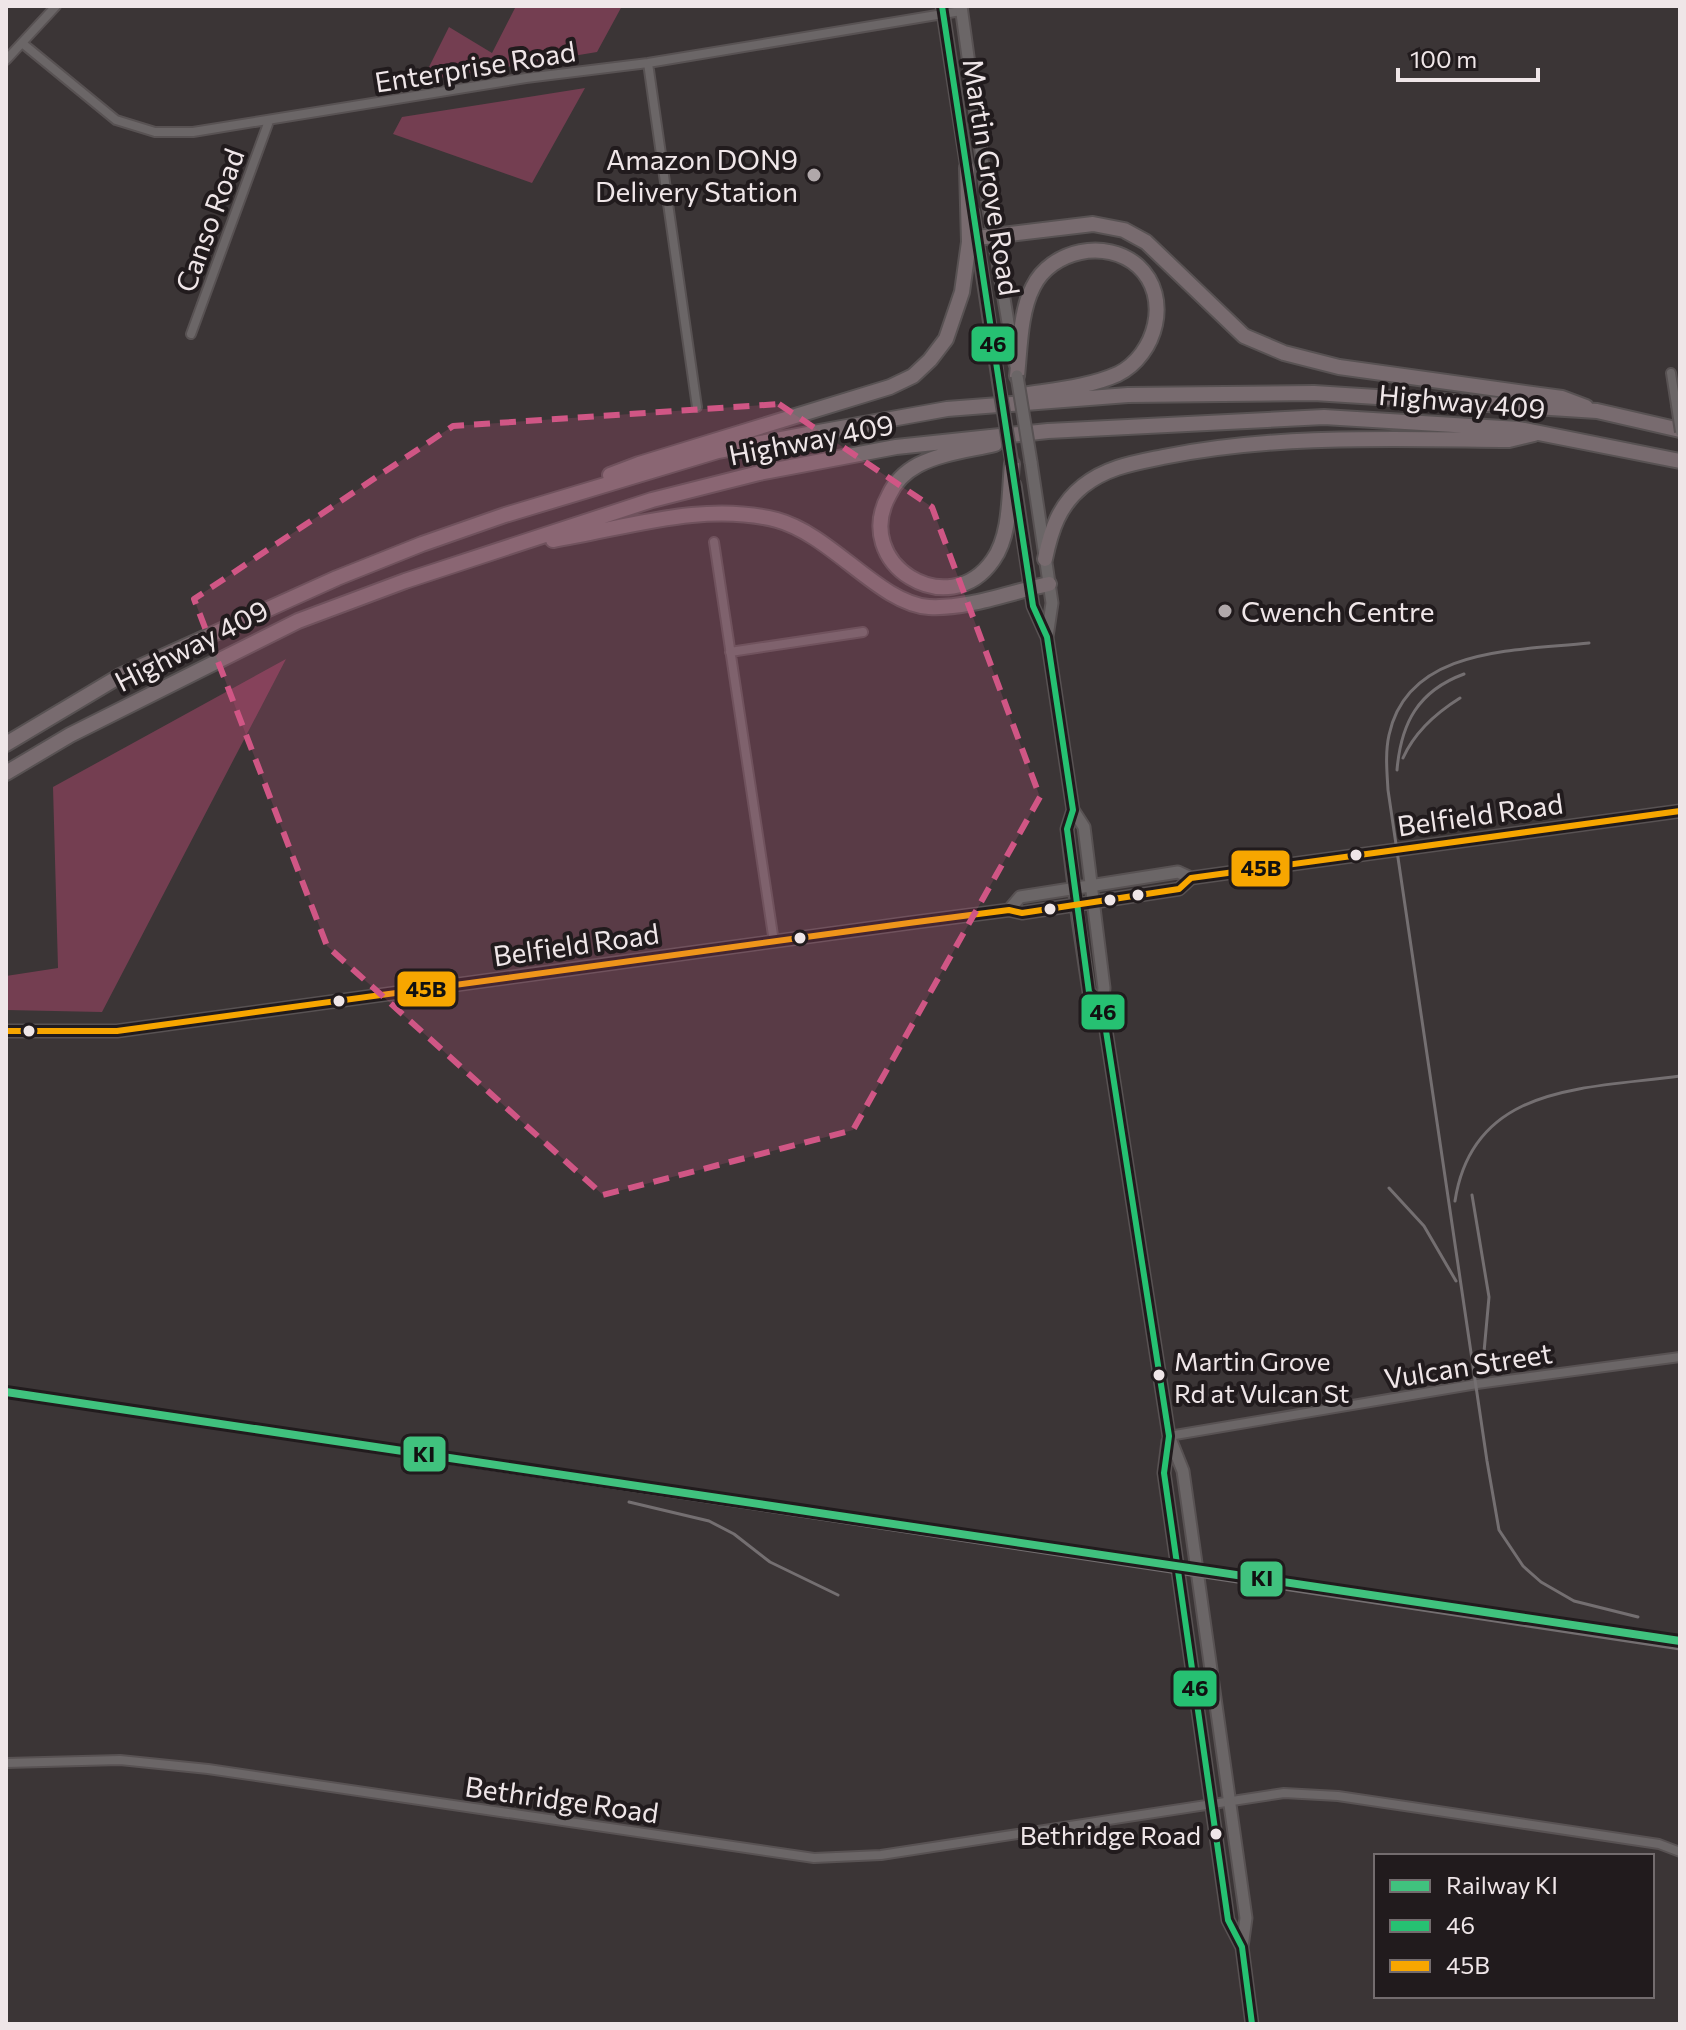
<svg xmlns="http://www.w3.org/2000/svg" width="1686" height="2030" font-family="Commissioner,sans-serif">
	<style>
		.green { fill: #743e51 }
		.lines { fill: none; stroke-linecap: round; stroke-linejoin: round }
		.minor-casing { stroke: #585253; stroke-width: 12 }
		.secondary-casing { stroke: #585253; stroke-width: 15 }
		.motorway-casing { stroke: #585253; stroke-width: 18 }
		.minor { stroke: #6b6667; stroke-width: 8 }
		.secondary { stroke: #6b6667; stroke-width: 11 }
		.motorway { stroke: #786b6f; stroke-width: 14 }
		.rail { stroke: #746f71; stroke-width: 3 }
		.minor-bridge-casing { stroke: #585253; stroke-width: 12; stroke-linecap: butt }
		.secondary-bridge-casing { stroke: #585253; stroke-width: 15; stroke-linecap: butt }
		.minor-bridge { stroke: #6b6667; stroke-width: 8 }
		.secondary-bridge { stroke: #6b6667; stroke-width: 11 }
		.bus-1-casing { stroke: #211b1d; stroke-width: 12 }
		.bus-2-casing { stroke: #211b1d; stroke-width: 12 }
		.bus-1 { stroke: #26c172; stroke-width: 6 }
		.bus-2 { stroke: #f7a600; stroke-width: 6 }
		.rail-1-casing { stroke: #211b1d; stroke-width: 14 }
		.rail-1 { stroke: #40c27e; stroke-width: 8 }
		.marked { fill: #d05685; fill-opacity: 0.2; stroke: #d05685; stroke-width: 6; stroke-dasharray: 16 10; stroke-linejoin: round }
		.poi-dot { fill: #b0a8aa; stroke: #211b1d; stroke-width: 3 }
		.bus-dot { fill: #efe6e8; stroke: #211b1d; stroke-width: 3 }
		.labels { text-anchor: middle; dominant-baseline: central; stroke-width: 8; stroke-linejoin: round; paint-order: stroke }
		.bus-label { font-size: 26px; fill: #efe6e8; stroke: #211b1d; text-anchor: start }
		.street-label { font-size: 28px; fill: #efe6e8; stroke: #211b1d }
		.poi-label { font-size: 28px; fill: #efe6e8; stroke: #211b1d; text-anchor: end }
		.line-badge { stroke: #211b1d; stroke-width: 3 }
		.pale-badge-label { font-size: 22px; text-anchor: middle; font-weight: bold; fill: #111 }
	</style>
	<rect width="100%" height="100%" fill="#3b3536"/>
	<!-- green -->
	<path class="green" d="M 516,6 L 622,6 L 597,52 L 422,81 L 449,27 L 492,53 Z
		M 585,88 L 532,183 L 393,134 L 402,117 Z
		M 286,659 L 102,1012 L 6,1010 L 6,976 L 58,968 L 53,787 Z"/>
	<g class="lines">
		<defs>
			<path id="minor" d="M 22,43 L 116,120 L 155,132 L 193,132 L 526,78 L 648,63 L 961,11
				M 6,60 L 56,6
				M 648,63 L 697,407
				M 191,334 L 269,121
				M 1671,373 L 1676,405
				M 714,542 L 774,942
				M 730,652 L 863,632
				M 1169,1436 L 1477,1384 L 1680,1357
				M 6,1763 L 120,1760 L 208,1769 L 814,1858 L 881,1855 L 1284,1793 L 1338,1796 L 1659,1844 L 1680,1852"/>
			<path id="secondary" d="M 942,6 L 968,175
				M 961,6 L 989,209 L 1015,364
				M 973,212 L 998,379
				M 1031,462 L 1052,603 L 1047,637 L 1073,810 L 1084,827 L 1104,988 L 1102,1005 L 1169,1436 L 1183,1471 L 1246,1918 L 1242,1947 L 1252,2024
				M 1015,485 L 1033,606 L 1046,635
				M 1073,810 L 1067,829 L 1078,919 L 1089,992 L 1102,1005
				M 1009,910 L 1020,897 L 1178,872 L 1191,878
				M 6,1031 L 117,1031 L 909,923 L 1009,910 L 1022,913 L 1179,889 L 1191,878 L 1680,811
				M 1168,1441 L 1164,1473 L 1228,1920 L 1242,1947"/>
			<path id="motorway" d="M 977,238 L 1093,224 L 1124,230 L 1146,242 L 1244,336 L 1284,353 L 1339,367 L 1562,398 L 1586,407
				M 1017,376 C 1020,348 1020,312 1033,287 C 1051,250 1106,238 1138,266 C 1172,297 1156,355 1118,374 C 1089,387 1054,390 1023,395
				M 995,444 C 970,450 941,453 918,465 C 905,472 895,482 889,495 C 851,564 949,624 993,560 C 1011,535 1009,494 1012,464
				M 610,475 L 639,464 L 890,387 L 913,376 L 930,360 L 946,339 L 962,292 L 969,242 L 967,168
				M 553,540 C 626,528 704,501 777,520 C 832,535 880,604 929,607 C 969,609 1010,592 1049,584
				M 1045,559 C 1051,530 1059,505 1083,486 C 1107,467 1134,463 1163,457 C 1277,434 1393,439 1509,440 L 1534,434
				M 6,744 L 120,676 L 337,578 L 422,544 L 505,515 L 718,451 L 808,434 L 947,409 L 1128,395 L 1314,393 L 1597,411 L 1680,430
				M 6,773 L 70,735 L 298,621 L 405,581 L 652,500 L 759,473 L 896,447 L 1048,431 L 1324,417 L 1519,429 L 1680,461"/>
		</defs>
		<!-- minor casing -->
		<use href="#minor" class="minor-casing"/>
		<!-- secondary casing -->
		<use href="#secondary" class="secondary-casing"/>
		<!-- motorway casing -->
		<use href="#motorway" class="motorway-casing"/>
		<!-- minor -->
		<use href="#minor" class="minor"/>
		<!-- secondary -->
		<use href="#secondary" class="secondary"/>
		<!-- motorway -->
		<use href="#motorway" class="motorway"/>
		<!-- rail -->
		<path class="rail" d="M 1589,643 C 1518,651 1408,646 1389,735 C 1385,753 1387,772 1388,790 L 1487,1461 L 1499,1530 L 1523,1566 L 1541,1582 L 1574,1601 L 1638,1617
			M 1403,758 C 1415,731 1436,713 1460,698
			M 1397,770 C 1401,723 1418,691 1464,674
			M 1389,1188 L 1424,1226 L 1456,1281
			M 1472,1195 L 1489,1297 L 1482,1374
			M 1455,1201 C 1473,1083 1587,1089 1680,1076
			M 6,1396 L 1680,1649
			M 629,1502 L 709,1521 L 734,1534 L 770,1562 L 838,1595"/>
		<defs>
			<path id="minor-bridge" d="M 1676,405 L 1680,432"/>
			<path id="secondary-bridge" d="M 1017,376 L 1031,462
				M 998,379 L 1012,464"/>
		</defs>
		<!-- minor-bridge casing -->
		<use href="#minor-bridge" class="minor-bridge-casing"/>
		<!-- secondary-bridge casing -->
		<use href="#secondary-bridge" class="secondary-bridge-casing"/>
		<!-- minor-bridge -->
		<use href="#minor-bridge" class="minor-bridge"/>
		<!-- secondary-bridge -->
		<use href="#secondary-bridge" class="secondary-bridge"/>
		<defs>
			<path id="bus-1" d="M 942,6 L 1033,606 L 1047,637 L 1073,810 L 1067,829 L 1089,992 L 1102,1005 L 1169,1436 L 1164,1473 L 1228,1920 L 1242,1947 L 1252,2024"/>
			<path id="bus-2" d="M 6,1031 L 117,1031 L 909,923 L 1009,910 L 1022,913 L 1179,889 L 1191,878 L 1680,811"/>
		</defs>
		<!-- bus-1 casing -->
		<use href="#bus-1" class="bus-1-casing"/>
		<!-- bus-2 casing -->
		<use href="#bus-2" class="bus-2-casing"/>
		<!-- bus-1 -->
		<use href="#bus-1" class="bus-1"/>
		<!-- bus-2 -->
		<use href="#bus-2" class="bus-2"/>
		<defs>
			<path id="rail-1" d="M 6,1392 L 1680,1641"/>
		</defs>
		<!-- rail-1 casing -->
		<use href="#rail-1" class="rail-1-casing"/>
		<!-- rail-1 -->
		<use href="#rail-1" class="rail-1"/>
	</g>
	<!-- marked area -->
	<path class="marked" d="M 779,404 L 932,507 L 1040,797 L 853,1130 L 603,1195 L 327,946 L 194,599 L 453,426 Z"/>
	<!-- markers -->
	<g class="poi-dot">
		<circle cx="814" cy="175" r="8"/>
		<circle cx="1225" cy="611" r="8"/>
	</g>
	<g class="bus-dot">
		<circle cx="1356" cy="855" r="7"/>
		<circle cx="1138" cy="895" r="7"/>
		<circle cx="1110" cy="900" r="7"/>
		<circle cx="1050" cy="909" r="7"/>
		<circle cx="800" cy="938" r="7"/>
		<circle cx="339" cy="1001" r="7"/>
		<circle cx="29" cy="1031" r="7"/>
		<circle cx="1159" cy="1375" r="7"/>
		<circle cx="1216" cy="1834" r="7"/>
	</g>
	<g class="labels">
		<!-- bus labels -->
		<g class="bus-label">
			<text x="1174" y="1360">Martin Grove<tspan x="1174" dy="32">Rd at Vulcan St</tspan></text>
			<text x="1201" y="1834" text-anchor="end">Bethridge Road</text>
		</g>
		<!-- street labels -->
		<g class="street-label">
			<text transform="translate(475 66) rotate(-9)">Enterprise Road</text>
			<text transform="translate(992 177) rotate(81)">Martin Grove Road</text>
			<text transform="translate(209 220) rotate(-70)">Canso Road</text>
			<text transform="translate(1462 401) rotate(5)">Highway 409</text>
			<text transform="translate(811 439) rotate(-11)">Highway 409</text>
			<text transform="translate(191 645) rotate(-27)">Highway 409</text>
			<text transform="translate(1480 814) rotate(-8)">Belfield Road</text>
			<text transform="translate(576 944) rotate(-8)">Belfield Road</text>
			<text transform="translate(1468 1365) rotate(-9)">Vulcan Street</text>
			<text transform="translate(562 1799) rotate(8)">Bethridge Road</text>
		</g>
		<!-- poi labels -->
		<g class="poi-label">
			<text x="798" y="159">Amazon DON9<tspan x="798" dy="32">Delivery Station</tspan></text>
			<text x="1241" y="611" text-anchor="start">Cwench Centre</text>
		</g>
	</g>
	<g class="line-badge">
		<rect x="970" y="325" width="46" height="38" rx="8" fill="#26c172"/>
		<rect x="1230" y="849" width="61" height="39" rx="8" fill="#f7a600"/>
		<rect x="396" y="970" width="61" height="38" rx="8" fill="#f7a600"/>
		<rect x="1080" y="993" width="46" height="38" rx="8" fill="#26c172"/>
		<rect x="402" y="1435" width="45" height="38" rx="8" fill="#40c27e"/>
		<rect x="1239" y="1560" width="45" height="38" rx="8" fill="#40c27e"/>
		<rect x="1172" y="1669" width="46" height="39" rx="8" fill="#26c172"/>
	</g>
	<g class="pale-badge-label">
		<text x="993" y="352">46</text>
		<text x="1261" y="876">45B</text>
		<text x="426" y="997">45B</text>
		<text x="1103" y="1020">46</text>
		<text x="424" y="1462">KI</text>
		<text x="1262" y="1586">KI</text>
		<text x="1195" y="1696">46</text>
	</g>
	<!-- border -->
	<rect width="1686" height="2030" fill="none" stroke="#efe6e8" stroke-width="16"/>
	<!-- legend -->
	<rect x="1374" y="1854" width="280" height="144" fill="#211b1d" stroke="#736c6e" stroke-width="2"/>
	<rect x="1390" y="1880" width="40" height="12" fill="#40c27e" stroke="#736c6e" stroke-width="2"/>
	<text x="1446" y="1894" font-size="24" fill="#efe6e8">Railway KI</text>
	<rect x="1390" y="1920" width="40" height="12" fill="#26c172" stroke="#736c6e" stroke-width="2"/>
	<text x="1446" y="1934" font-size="24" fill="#efe6e8">46</text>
	<rect x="1390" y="1960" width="40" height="12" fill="#f7a600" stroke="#736c6e" stroke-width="2"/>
	<text x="1446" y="1974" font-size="24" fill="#efe6e8">45B</text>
	<!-- scale -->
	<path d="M1398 68v12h140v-12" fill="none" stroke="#efe6e8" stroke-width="4"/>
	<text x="1410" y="68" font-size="24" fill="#efe6e8" stroke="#211b1d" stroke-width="6" paint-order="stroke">100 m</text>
</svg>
